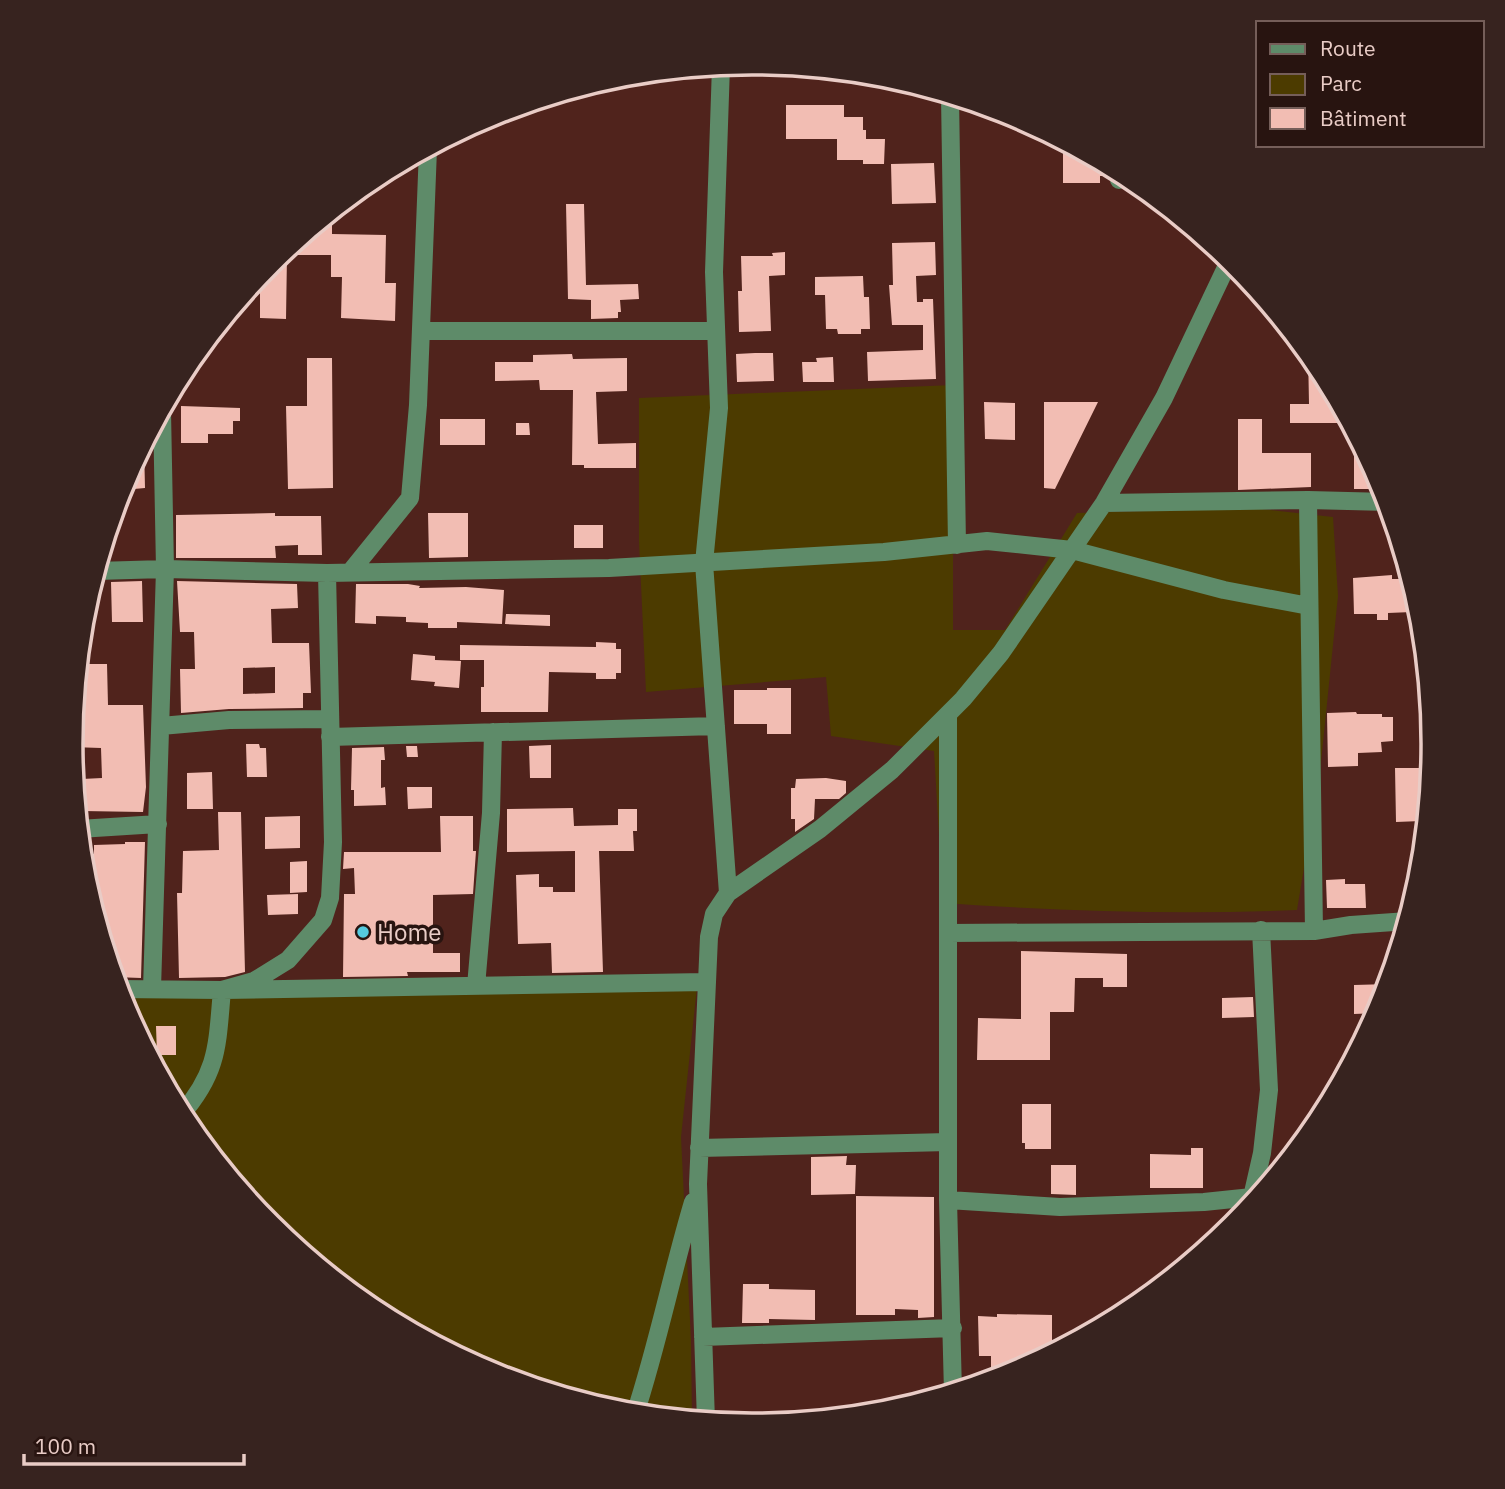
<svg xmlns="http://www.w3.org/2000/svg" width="1505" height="1489" font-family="'IBM Plex Sans',sans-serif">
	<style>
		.green { fill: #4c3b00 }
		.building { fill: #f2bdb3; fill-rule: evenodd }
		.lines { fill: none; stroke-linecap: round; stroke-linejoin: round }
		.minor { stroke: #5e8b69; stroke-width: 18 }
		.poi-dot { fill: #55cadf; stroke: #281410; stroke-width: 2.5 }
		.labels { text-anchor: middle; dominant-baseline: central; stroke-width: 7; stroke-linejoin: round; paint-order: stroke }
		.poi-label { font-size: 24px; fill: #e9ccc6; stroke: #281410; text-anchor: start }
		.rim { fill: none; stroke: #e9ccc6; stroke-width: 3.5 }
	</style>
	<rect width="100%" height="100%" fill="#50231c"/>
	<!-- green -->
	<path class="green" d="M 953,385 L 953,630 L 1005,630 L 1077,513 L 1252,508 L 1333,517 L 1338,596 L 1320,772 L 1297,910 C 1179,915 1061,911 943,903 L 934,751 L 831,736 L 826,677 L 646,692 L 639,542 L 639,398 Z
		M 697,987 L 681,1137 L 691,1340 L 692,1420 L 619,1413 L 491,1374 L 374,1311 L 270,1226 L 186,1123 L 123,1005 L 120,995 Z"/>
	<!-- building -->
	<path class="building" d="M 786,105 L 844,105 L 844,117 L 863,117 L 863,130 L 866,130 L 866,139 L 885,139 L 884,164 L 863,164 L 863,160 L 837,160 L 837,139 L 786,139 Z
		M 1063,141 L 1108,165 L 1108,176 L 1100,176 L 1100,183 L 1063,183 Z
		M 934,163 L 936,203 L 892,204 L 891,164 Z
		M 566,204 L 584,204 L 586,285 L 638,284 L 639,299 L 620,300 L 621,312 L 618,312 L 618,318 L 591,319 L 591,300 L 568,299 Z
		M 332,213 L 332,234 L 386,235 L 385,283 L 396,283 L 395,321 L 341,318 L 342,277 L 331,277 L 331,255 L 287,255 L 286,319 L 260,318 L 260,275 L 271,262 Z
		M 935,242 L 936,275 L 916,276 L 917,302 L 923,302 L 923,299 L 933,299 L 936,379 L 868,381 L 867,352 L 923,350 L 923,325 L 892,325 L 889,285 L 893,285 L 892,243 Z
		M 785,252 L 785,275 L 769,276 L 771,331 L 739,332 L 738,291 L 742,291 L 741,256 L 773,256 L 772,253 Z
		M 863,276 L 864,297 L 869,297 L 870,329 L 861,329 L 861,334 L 838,334 L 837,329 L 826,329 L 825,295 L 815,295 L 815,277 Z
		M 1308,352 L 1319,366 L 1350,423 L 1290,423 L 1290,404 L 1309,404 Z
		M 755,353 L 773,353 L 774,381 L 737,382 L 736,354 Z
		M 572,354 L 573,359 L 627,358 L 627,391 L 596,392 L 598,444 L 636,443 L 636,468 L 584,468 L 584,465 L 572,465 L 573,390 L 540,390 L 539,380 L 495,381 L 495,362 L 533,362 L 533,355 Z
		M 833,357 L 834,382 L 803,382 L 802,362 L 817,362 L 816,358 Z
		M 307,358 L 332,358 L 333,488 L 288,489 L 286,406 L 307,406 Z
		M 984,402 L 1015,403 L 1015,440 L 985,439 Z
		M 1044,402 L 1098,402 L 1055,489 L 1044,488 Z
		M 181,406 L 240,408 L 240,421 L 233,421 L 233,434 L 208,434 L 208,443 L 181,443 Z
		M 440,419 L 485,419 L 485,445 L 440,445 Z
		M 1238,419 L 1262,419 L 1262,453 L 1311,453 L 1311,487 L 1238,490 Z
		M 516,423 L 529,423 L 530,435 L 516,435 Z
		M 144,445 L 145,488 L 134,489 L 133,483 L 123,484 Z
		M 1354,451 L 1364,451 L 1384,489 L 1354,489 Z
		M 275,513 L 275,516 L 321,516 L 322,555 L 298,555 L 298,545 L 275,546 L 276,558 L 176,558 L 176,515 Z
		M 428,513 L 468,513 L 468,557 L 429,558 Z
		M 574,525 L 603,525 L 603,548 L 574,548 Z
		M 1392,575 L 1392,579 L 1411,579 L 1412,612 L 1388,613 L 1388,620 L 1377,620 L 1377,614 L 1354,614 L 1353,578 Z
		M 142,581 L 143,622 L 112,622 L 111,582 Z
		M 177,581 L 297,584 L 298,608 L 271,609 L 272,643 L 309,643 L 311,693 L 303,693 L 303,708 L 229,709 L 181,713 L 180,669 L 195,669 L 194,632 L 180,632 ZM 275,667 L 275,693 L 243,694 L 243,668 Z
		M 356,584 L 408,584 L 420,586 L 419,588 L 466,587 L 504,590 L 502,624 L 457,622 L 457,628 L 428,628 L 428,623 L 406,622 L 406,617 L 376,616 L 376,624 L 355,623 Z
		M 506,614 L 550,615 L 550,626 L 505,624 Z
		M 596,642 L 616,643 L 616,649 L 621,649 L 621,673 L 616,673 L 616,679 L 596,679 L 596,673 L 549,672 L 548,712 L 481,712 L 481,687 L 484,687 L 484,660 L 460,660 L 460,645 L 596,647 Z
		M 413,654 L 435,656 L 435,660 L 461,661 L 459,688 L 434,686 L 435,682 L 411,680 Z
		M 79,664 L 107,664 L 108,705 L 143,705 L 146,787 L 143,812 L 82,811 L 82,779 L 102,778 L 101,748 L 71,747 Z
		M 767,688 L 791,688 L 791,734 L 767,734 L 767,724 L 734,724 L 734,690 L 767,690 Z
		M 1356,712 L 1357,714 L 1382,714 L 1382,717 L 1393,717 L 1393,741 L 1381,742 L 1382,752 L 1358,753 L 1358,766 L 1328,767 L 1327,713 Z
		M 246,744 L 259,744 L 260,748 L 266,748 L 267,777 L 247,777 Z
		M 551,745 L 551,778 L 530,778 L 529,746 Z
		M 406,746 L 417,746 L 418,757 L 407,757 Z
		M 384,747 L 385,760 L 381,760 L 381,788 L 385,787 L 386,805 L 354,806 L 354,790 L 351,790 L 352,748 Z
		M 1395,768 L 1419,768 L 1421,821 L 1396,822 Z
		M 212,772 L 213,809 L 187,809 L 187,773 Z
		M 826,778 L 846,781 L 846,793 L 839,799 L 815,799 L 814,819 L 795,832 L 795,819 L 791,819 L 791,788 L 795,788 L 796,779 Z
		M 407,787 L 432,787 L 432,808 L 408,809 Z
		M 573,808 L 574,826 L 618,825 L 618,809 L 637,809 L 637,831 L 633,831 L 634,851 L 599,851 L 603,972 L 552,973 L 551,943 L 518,944 L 516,875 L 539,874 L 539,887 L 553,887 L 553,892 L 575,892 L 575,851 L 507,852 L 507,809 Z
		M 218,812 L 241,812 L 245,972 L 225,977 L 179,978 L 177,893 L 182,893 L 183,851 L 219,850 Z
		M 300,816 L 300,848 L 265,849 L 265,817 Z
		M 440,816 L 473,816 L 473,851 L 476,851 L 473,894 L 433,895 L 433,953 L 460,953 L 460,972 L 407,972 L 408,976 L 343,977 L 344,894 L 355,894 L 354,868 L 343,869 L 344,852 L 441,852 Z
		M 125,842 L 145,842 L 141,978 L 114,977 L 84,877 L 82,854 L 94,854 L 94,845 L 125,844 Z
		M 307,861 L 307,892 L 290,893 L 290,862 Z
		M 1345,879 L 1345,884 L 1365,884 L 1366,908 L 1327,908 L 1326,880 Z
		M 298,894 L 298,914 L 268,915 L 267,895 Z
		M 1021,951 L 1127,954 L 1127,987 L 1103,987 L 1103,978 L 1075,978 L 1074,1012 L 1050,1012 L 1050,1060 L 977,1060 L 978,1018 L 1021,1019 Z
		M 1389,984 L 1378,1013 L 1354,1014 L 1354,985 Z
		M 1253,997 L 1254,1017 L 1222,1018 L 1222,998 Z
		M 156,1026 L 176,1026 L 176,1055 L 157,1055 Z
		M 1022,1104 L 1051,1104 L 1051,1149 L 1025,1149 L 1025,1143 L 1022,1143 Z
		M 1191,1148 L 1203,1148 L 1203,1188 L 1150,1188 L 1150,1154 L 1191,1155 Z
		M 847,1156 L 846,1165 L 856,1165 L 855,1194 L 811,1195 L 811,1157 Z
		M 1051,1165 L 1076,1165 L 1076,1195 L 1051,1194 Z
		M 856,1196 L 934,1197 L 934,1317 L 918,1318 L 918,1310 L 895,1309 L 895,1315 L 856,1315 Z
		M 743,1284 L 769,1284 L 769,1289 L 815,1290 L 815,1320 L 769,1319 L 769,1323 L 742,1323 Z
		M 997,1314 L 1052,1315 L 1052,1353 L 1044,1358 L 1024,1358 L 1024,1368 L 991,1381 L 991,1356 L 979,1356 L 978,1316 L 997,1317 Z"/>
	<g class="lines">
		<!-- minor -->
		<path class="minor" d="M 721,66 L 714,272 L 719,408 L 704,563 L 728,893
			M 950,96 L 957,545
			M 1119,180 L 1119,172
			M 421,331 L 716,331
			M 1308,500 L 1314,931
			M 1104,503 L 1308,500 L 1388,502
			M 96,571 L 165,569 L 327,573 L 609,568 L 884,552 L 987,541 L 1072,550 L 1224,590 L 1309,606
			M 351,571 L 410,498 L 418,405 L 428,149
			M 948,714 L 948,1200 L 953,1392
			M 161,726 L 229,720 L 330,719
			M 330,737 L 716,726
			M 79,829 L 158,824
			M 948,933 L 1314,931 L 1351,925 L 1408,921
			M 476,986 L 491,813 L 493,732
			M 118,989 L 222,990 L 706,982
			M 152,989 L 165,569 L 162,411
			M 181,1115 C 219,1071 217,1045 222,990 L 254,981 L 288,960 L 323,920 L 330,898 L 333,842 L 327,573
			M 699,1148 L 948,1142
			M 948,1200 L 1060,1207 L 1204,1202 L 1252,1197 L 1262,1153 L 1269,1090 L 1261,930
			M 703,1337 L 953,1328
			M 635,1414 C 658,1344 672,1272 693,1202
			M 706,1421 L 698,1184 L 709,937 L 714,914 L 728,893 L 820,829 L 892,770 L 963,699 L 1001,653 L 1104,503 L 1164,398 L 1230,259"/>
	</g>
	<!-- markers -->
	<circle class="poi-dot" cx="363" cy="932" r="7"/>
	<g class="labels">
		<!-- poi labels -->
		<g class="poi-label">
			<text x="377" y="932">Home</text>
		</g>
	</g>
	<!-- crop -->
	<path d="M0 0H1505V1489H0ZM83 744a669 669 0 1 1 1338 0a669 669 0 1 1-1338 0Z" fill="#37231f" fill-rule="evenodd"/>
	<path class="rim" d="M83 744a669 669 0 1 1 1338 0a669 669 0 1 1-1338 0Z"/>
	<!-- legend -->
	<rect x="1256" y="21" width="228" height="126" fill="#281410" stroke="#755e59" stroke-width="2"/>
	<rect x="1270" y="44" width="35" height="10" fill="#5e8b69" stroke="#755e59" stroke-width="2"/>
	<text x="1320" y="56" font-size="21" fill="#e9ccc6">Route</text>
	<rect x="1270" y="74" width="35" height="21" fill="#4c3b00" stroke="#755e59" stroke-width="2"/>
	<text x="1320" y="91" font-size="21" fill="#e9ccc6">Parc</text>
	<rect x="1270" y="108" width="35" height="21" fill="#f2bdb3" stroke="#755e59" stroke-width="2"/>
	<text x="1320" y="126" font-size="21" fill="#e9ccc6">Bâtiment</text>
	<!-- scale -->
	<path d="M24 1454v10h220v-10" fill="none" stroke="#e9ccc6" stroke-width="3.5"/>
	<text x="35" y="1454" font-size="21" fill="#e9ccc6" stroke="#281410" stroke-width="5" paint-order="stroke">100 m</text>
</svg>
